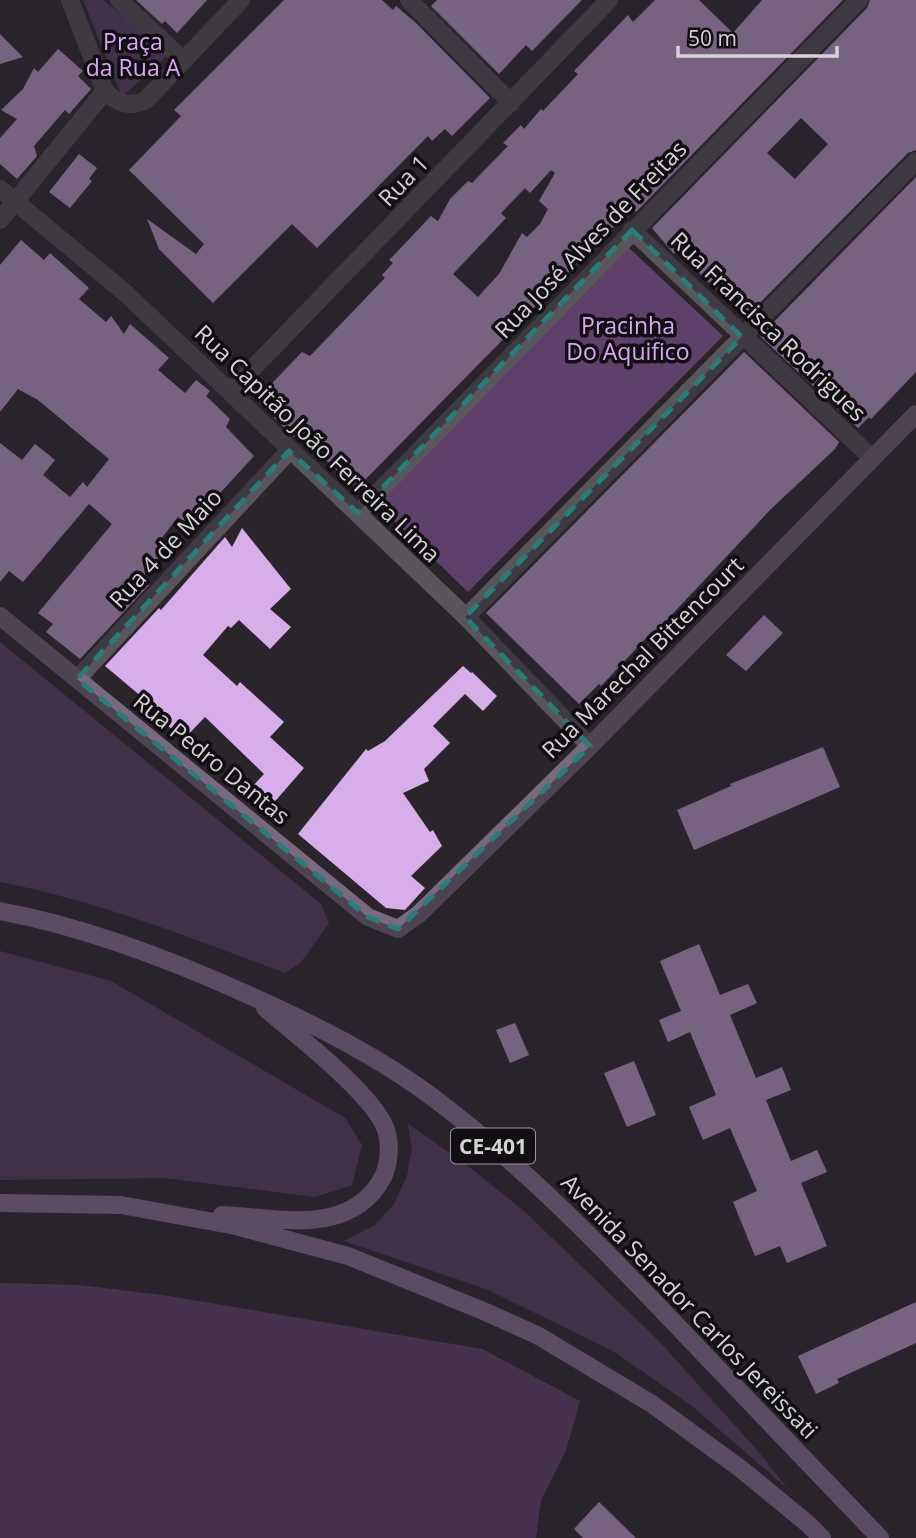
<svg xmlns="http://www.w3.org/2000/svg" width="916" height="1538" font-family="'Open Sans',sans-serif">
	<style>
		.green { fill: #5e406b }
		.forest { fill: #684379 }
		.building { fill: #d7aeea; fill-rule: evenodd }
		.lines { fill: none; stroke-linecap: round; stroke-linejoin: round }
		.minor { stroke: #5a545c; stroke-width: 18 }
		.secondary { stroke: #7a6881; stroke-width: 18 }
		.primary { stroke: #9a7da6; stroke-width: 18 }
		.marked { fill: none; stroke: #237f78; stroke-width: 5; stroke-dasharray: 14 9; stroke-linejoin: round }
		.labels { text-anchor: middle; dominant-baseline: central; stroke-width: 7; stroke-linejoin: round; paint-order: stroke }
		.shield { fill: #110f12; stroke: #9b989c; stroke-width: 2 }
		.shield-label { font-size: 21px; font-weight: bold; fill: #d6d3d7 }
		.park-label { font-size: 23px; fill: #dda6f6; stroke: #110f12 }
		.street-label { font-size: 23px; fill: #d6d3d7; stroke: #110f12 }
	</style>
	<rect width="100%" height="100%" fill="#29252b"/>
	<!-- green -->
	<path class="green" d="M 83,0 L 103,0 L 170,53 L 122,97 Z
		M 627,246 L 723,336 L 468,592 L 378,505 Z
		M 0,642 L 321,904 L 329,923 L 301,962 L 285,973 C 192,938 98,901 0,882 Z
		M 0,951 L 111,981 L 345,1118 L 362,1145 L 352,1185 L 315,1197 L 164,1178 L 0,1180 Z
		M 408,1124 L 468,1166 L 524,1211 L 658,1340 L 757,1450 L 787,1488 L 692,1406 L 613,1351 L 486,1289 L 344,1241 L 375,1225 L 394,1204 L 407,1176 L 412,1148 Z"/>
	<!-- forest -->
	<path class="forest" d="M 0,1283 L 79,1285 L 169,1296 L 482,1349 L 580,1401 L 566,1450 L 541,1500 L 536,1538 L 0,1538 Z"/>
	<!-- building -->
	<path class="building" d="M 136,0 L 207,0 L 177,33 L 165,21 L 162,24 Z
		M 284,0 L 382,0 L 393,10 L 396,6 L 416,23 L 490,98 L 452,136 L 445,129 L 432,141 L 428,136 L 317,248 L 292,224 L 213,303 L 159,249 L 147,219 L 196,254 L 204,244 L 129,170 L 181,116 L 174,110 Z
		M 437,0 L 582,0 L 532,51 L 526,45 L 499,74 L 431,6 Z
		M 655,0 L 699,0 L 733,33 L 762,0 L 843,0 L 636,212 L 634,210 L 626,218 L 624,216 L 356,489 L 298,433 L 294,437 L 256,400 L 302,352 L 310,356 L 385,278 L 382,275 L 393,263 L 389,260 L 396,253 L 431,216 L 438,221 L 450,199 L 468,181 L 472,183 L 508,146 L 503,143 L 521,125 L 524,129 L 541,109 L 543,111 L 578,74 L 574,71 L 628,15 L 633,22 ZM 551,170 L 555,173 L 539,201 L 548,209 L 540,224 L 527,237 L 522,233 L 499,274 L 478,297 L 453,274 L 506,218 L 501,213 L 525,188 L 530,193 Z
		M 870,0 L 916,0 L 916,150 L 908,153 L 745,318 L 677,251 L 674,254 L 652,228 L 867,8 ZM 801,118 L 828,144 L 795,179 L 767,153 Z
		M 0,34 L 23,57 L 0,64 Z
		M 58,49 L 83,71 L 78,76 L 91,89 L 69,114 L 65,110 L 34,146 L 37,156 L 17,179 L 0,164 L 0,138 L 17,119 L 1,110 L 23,89 L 34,68 L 38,72 Z
		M 79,154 L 97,168 L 89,179 L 92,181 L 70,208 L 49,192 Z
		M 916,177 L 916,372 L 871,419 L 869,417 L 858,428 L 760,336 Z
		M 21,240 L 44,260 L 50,253 L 89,288 L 79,299 L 106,322 L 111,316 L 124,334 L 130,324 L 169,358 L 158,370 L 185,393 L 196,380 L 210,391 L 206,396 L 230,419 L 226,427 L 254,456 L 190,526 L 178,517 L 157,544 L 165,551 L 142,578 L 149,585 L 80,659 L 46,632 L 53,624 L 38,613 L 112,524 L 89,504 L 23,582 L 9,571 L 0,582 L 0,443 L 22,460 L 35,444 L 55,460 L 43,475 L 70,497 L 83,482 L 87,487 L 109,459 L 38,400 L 18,389 L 0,412 L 0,265 Z
		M 744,352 L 839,442 L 835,449 L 771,509 L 650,638 L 648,636 L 601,686 L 599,684 L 579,704 L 486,613 Z
		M 242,528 L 291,589 L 270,609 L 291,627 L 270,649 L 239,620 L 231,628 L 228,626 L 203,655 L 237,686 L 240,682 L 284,722 L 270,737 L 304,768 L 271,806 L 251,788 L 264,774 L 205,717 L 184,739 L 157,717 L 161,713 L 105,666 L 159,608 L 161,610 L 225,537 L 232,547 Z
		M 764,615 L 783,633 L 746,671 L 726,655 Z
		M 463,666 L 471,673 L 472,672 L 497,696 L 483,711 L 465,694 L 433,726 L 450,743 L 424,769 L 429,781 L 403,793 L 430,832 L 433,830 L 442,846 L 411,876 L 425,888 L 405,910 L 386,908 L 298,834 L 366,749 L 368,751 L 385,741 Z
		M 823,747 L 840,787 L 694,850 L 677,810 L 731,786 L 730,784 Z
		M 699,944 L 720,995 L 748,984 L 757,1003 L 730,1015 L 756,1078 L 782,1067 L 791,1090 L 766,1100 L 791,1161 L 817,1150 L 827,1172 L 801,1183 L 827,1246 L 787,1263 L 780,1246 L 755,1256 L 733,1202 L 757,1191 L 730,1128 L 703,1140 L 689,1107 L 716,1095 L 690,1032 L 668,1042 L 659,1020 L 681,1011 L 660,961 Z
		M 515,1023 L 529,1055 L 510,1063 L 496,1030 Z
		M 634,1061 L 656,1115 L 627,1127 L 604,1073 Z
		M 916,1302 L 916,1343 L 837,1379 L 839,1383 L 816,1394 L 798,1356 Z
		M 599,1502 L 636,1538 L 583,1538 L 574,1529 Z"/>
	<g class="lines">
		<!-- minor -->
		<path class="minor" d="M 70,0 L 105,91
			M 119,0 L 183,60
			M 409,0 L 511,103
			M 0,189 L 123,291 L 230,392 L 466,617 L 590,746
			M 0,220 L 105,91 C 118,104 130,108 146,100 L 241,0
			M 632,230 L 872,458
			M 230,392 L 609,0
			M 358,513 L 859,0
			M 466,617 L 916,161
			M 77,679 L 289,451"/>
		<!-- secondary -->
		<path class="secondary" d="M 0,616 L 368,917 L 398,929 L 419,914 L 590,746 L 916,414"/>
		<!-- primary -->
		<path class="primary" d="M 0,911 C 87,927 172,960 251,996 C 315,1025 378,1056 435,1099 C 525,1167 603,1248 681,1330 C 747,1399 814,1469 880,1538
			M 0,1203 L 121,1205 L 236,1226 L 348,1256 L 481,1310 L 537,1335 L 652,1404 L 741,1469 L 808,1524 L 822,1538
			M 222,1215 C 279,1218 351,1237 383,1177 C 390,1162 391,1139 384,1125 C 367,1089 297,1036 265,1008"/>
	</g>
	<!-- marked area -->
	<path d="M0 0H916V1538H0ZM 632,230 L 742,337 L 465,617 L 590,746 L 398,929 L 368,917 L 77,679 L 289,451 L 358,513 Z" fill="#29252b" fill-opacity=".55" fill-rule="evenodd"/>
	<path class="marked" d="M 632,230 L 742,337 L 465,617 L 590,746 L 398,929 L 368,917 L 77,679 L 289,451 L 358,513 Z"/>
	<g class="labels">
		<!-- shield labels -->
		<rect class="shield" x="451" y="1128.5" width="84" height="35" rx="5"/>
		<g class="shield-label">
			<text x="493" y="1146">CE-401</text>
		</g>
		<!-- park labels -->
		<g class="park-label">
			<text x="133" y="41">Praça<tspan x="133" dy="26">da Rua A</tspan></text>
			<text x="628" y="325">Pracinha<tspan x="628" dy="26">Do Aquifico</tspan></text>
		</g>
		<!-- street labels -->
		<g class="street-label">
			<text transform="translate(403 180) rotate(-46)">Rua 1</text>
			<text transform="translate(590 239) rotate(-46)">Rua José Alves de Freitas</text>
			<text transform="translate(769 326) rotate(44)">Rua Francisca Rodrigues</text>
			<text transform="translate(318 443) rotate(44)">Rua Capitão João Ferreira Lima</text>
			<text transform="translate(165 548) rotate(-47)">Rua 4 de Maio</text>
			<text transform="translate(642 657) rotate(-45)">Rua Marechal Bittencourt</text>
			<text transform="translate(212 758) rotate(39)">Rua Pedro Dantas</text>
			<text transform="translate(690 1306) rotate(46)">Avenida Senador Carlos Jereissati</text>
		</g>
	</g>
	<!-- scale -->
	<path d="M678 46v10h159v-10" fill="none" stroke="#d6d3d7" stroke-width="3.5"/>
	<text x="688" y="46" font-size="21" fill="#d6d3d7" stroke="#110f12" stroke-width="5" paint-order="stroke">50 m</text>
</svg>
